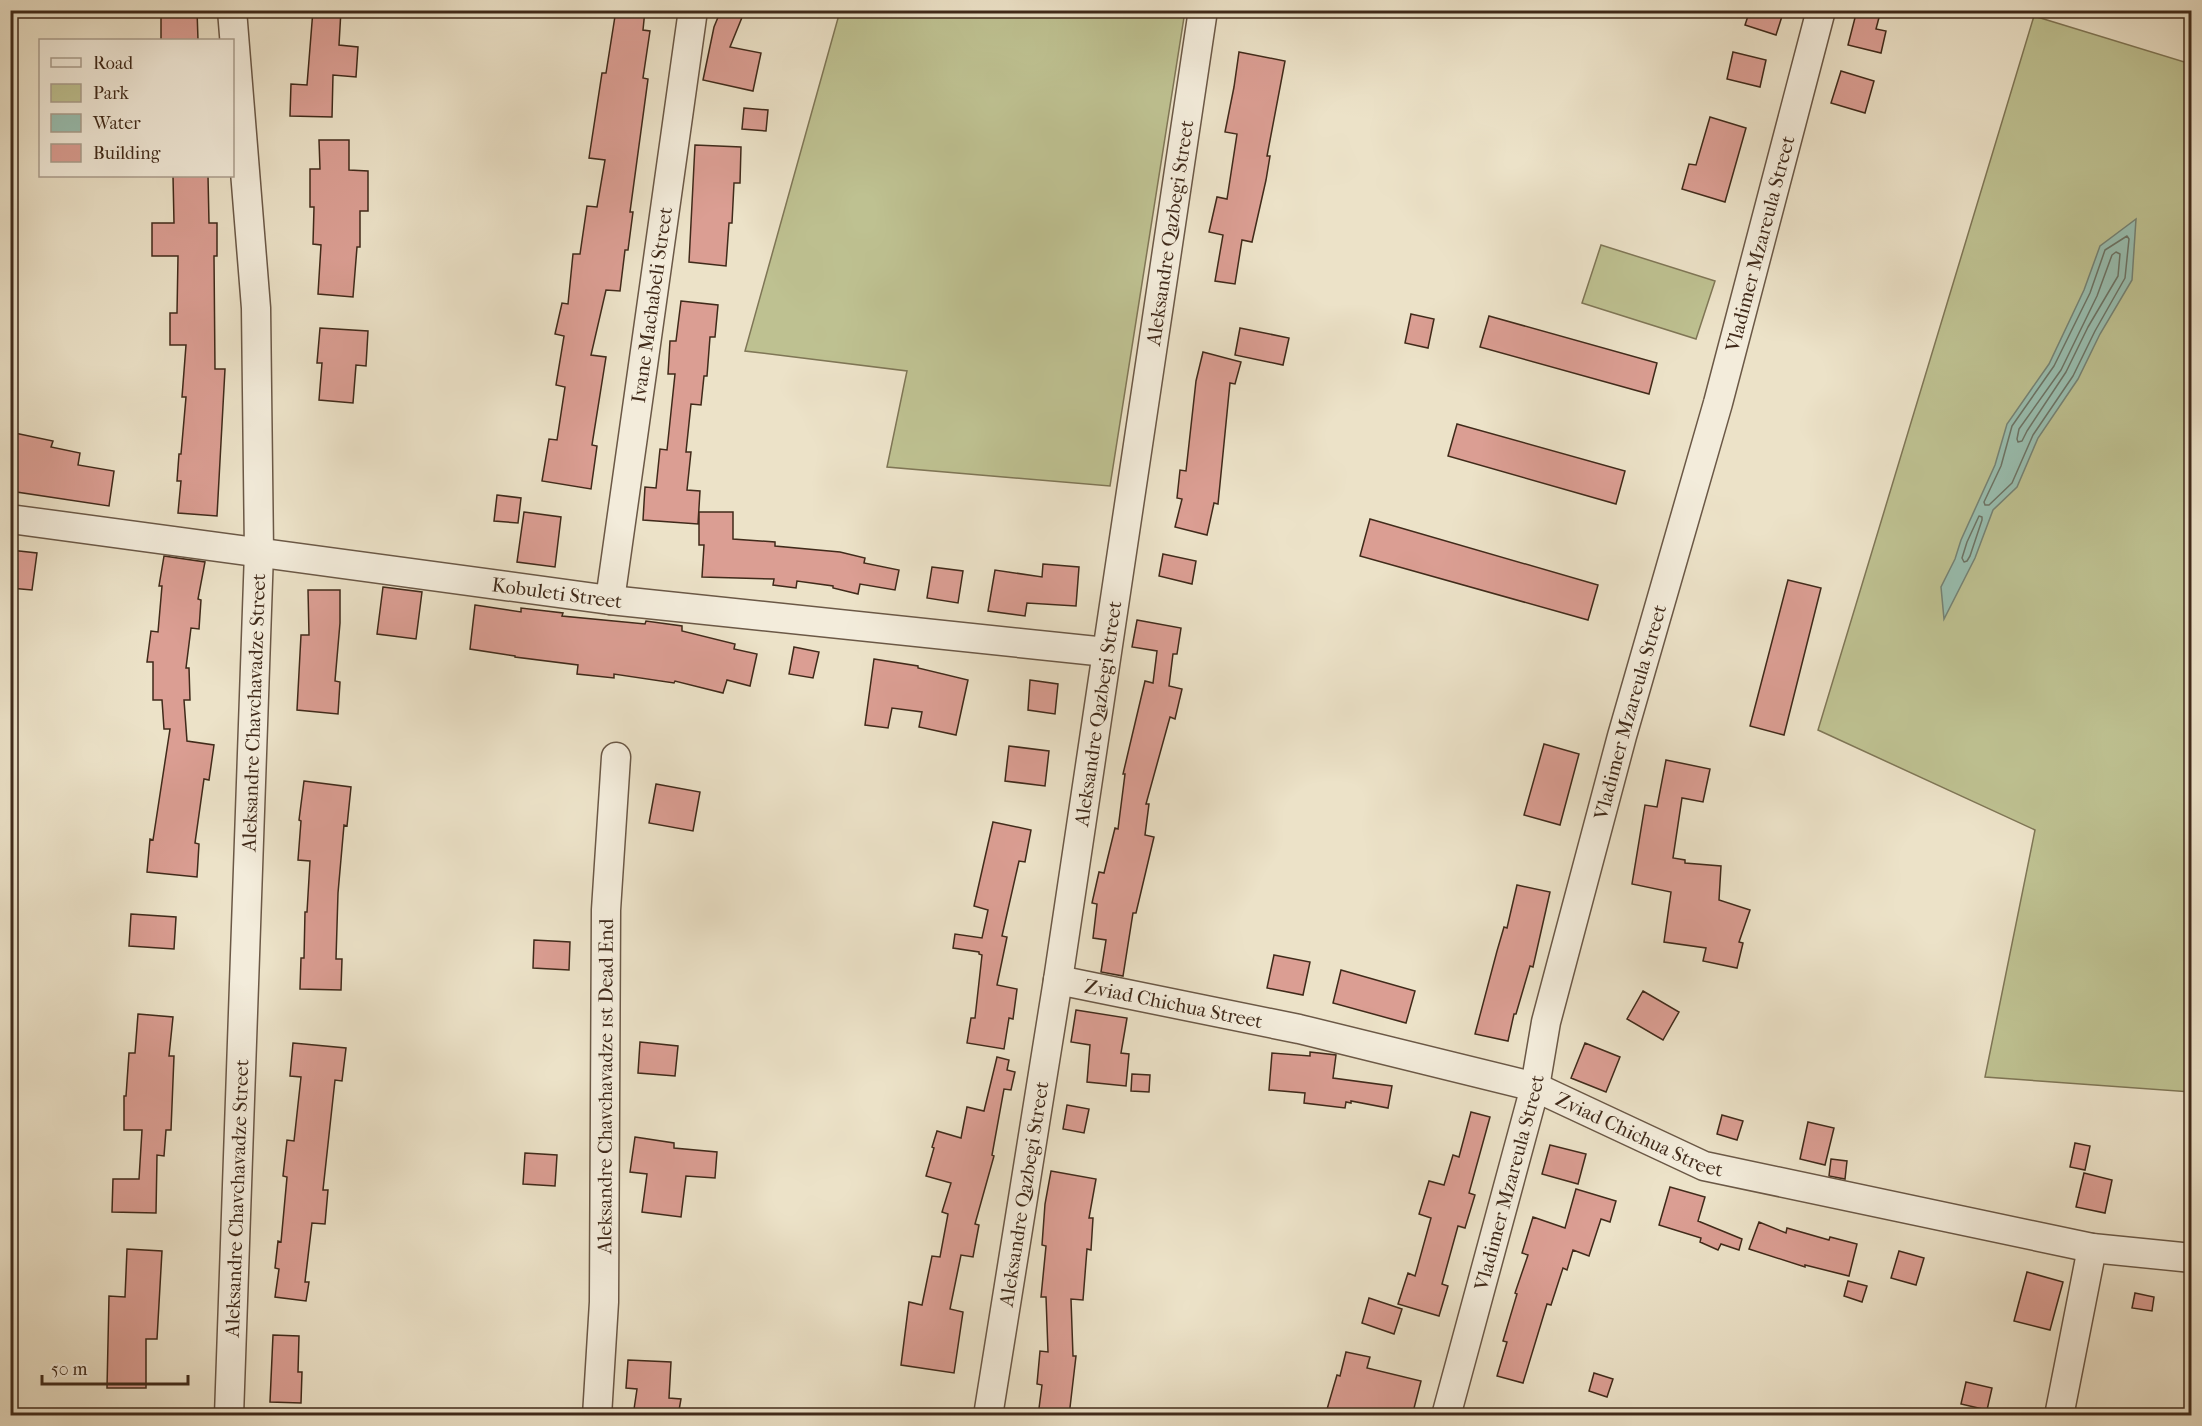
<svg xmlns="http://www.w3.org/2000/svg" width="2202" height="1426" font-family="'IM FELL French Canon',serif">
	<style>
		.green { fill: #bec191; stroke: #7f7656; stroke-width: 1.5 }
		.water { fill: #99bfb1; stroke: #758375; stroke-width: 1.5 }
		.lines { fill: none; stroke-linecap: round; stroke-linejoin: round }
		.shore { stroke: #6c7466; stroke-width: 1.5 }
		.building { fill: #db9e93; stroke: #402a1a; stroke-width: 1.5 }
		.minor-casing { stroke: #6b5846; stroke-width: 31 }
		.minor { stroke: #f3ecdb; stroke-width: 28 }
		.labels { text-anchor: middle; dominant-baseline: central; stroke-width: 5; stroke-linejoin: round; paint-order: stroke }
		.street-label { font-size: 20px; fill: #402a1a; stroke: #f3ecdb }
	</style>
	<rect width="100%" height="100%" fill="#ece2c8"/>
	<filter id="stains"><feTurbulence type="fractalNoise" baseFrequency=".00333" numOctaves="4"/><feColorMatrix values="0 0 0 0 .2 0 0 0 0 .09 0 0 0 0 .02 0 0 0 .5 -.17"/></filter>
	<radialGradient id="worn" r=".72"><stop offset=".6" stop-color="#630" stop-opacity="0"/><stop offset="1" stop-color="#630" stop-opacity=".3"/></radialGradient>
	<!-- green -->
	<path class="green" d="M 840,11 L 1185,11 L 1110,486 L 887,467 L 907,371 L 745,351 Z
		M 2034,16 L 2191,64 L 2191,1092 L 1985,1077 L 2035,830 L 1818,730 Z
		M 1601,245 L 1715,281 L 1696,339 L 1582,303 Z"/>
	<!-- water -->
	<path class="water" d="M 2136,219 L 2132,280 L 2100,334 L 2078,379 L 2038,438 L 2017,487 L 1993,510 L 1975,558 L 1944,619 L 1941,587 L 1955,559 L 1961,540 L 1995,465 L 2007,424 L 2049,364 L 2084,290 L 2100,246 Z"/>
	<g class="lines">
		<!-- shore -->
		<path class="shore" d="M 2127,236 L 2129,239 L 2125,278 L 2095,331 L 2073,376 L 2033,435 L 2012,483 L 1989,505 L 1985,505 L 1984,502 L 2001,466 L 2012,426 L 2054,366 L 2090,293 L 2105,250 Z
			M 2116,252 L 2120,254 L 2118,276 L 2088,327 L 2066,372 L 2027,431 L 2022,441 L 2018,442 L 2017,439 L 2019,429 L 2061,370 L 2097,296 L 2112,255 Z
			M 1979,516 L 1982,517 L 1982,520 L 1970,556 L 1967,561 L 1964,562 L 1962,558 L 1967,542 Z"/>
	</g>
	<!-- building -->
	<path class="building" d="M 161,10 L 197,10 L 198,40 L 161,40 Z
		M 313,10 L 341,10 L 339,45 L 358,47 L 356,77 L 333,75 L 332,117 L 290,116 L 291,84 L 307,85 Z
		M 616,10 L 645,10 L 643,30 L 650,31 L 643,78 L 648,79 L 630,212 L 633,212 L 628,250 L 625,250 L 620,291 L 606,290 L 591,355 L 606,357 L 592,445 L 597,446 L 591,489 L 542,481 L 549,439 L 557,440 L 565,387 L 556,385 L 564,336 L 555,334 L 562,303 L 568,304 L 573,254 L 580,254 L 587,206 L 597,207 L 605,160 L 589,158 L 602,73 L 606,73 Z
		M 721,10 L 745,10 L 730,47 L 761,53 L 753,91 L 703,80 L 714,27 Z
		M 1750,10 L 1784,10 L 1776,35 L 1745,25 Z
		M 1857,10 L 1881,10 L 1876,29 L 1886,31 L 1881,53 L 1848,45 Z
		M 1239,52 L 1285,61 L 1267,156 L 1270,156 L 1266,180 L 1252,242 L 1242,240 L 1235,284 L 1215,281 L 1223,235 L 1209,232 L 1217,197 L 1227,199 L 1237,134 L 1225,132 L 1234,87 Z
		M 1733,52 L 1766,60 L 1760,87 L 1727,79 Z
		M 1841,71 L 1874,81 L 1865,113 L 1831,103 Z
		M 744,108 L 768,110 L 766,131 L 742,129 Z
		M 1710,117 L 1746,128 L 1725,202 L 1682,189 L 1689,164 L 1696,165 Z
		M 319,140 L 349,140 L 349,170 L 368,171 L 368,211 L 360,211 L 360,247 L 357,247 L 353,297 L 318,294 L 321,245 L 313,244 L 314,207 L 310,207 L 310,169 L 320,169 Z
		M 695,145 L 741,147 L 740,183 L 734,183 L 732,223 L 729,223 L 726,266 L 689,262 Z
		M 173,176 L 208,176 L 209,223 L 217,223 L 217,256 L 214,256 L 215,369 L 225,369 L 217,516 L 178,513 L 181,481 L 177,481 L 179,454 L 181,454 L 186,397 L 182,397 L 186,345 L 170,345 L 170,313 L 177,313 L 178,256 L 152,256 L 152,223 L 174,223 Z
		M 681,301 L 718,305 L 715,337 L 710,337 L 707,376 L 704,376 L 701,405 L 691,404 L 686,452 L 691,452 L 687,490 L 700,491 L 698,524 L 643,520 L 645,487 L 656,488 L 660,449 L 667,450 L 675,374 L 668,374 L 670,341 L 676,341 Z
		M 1411,314 L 1434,319 L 1428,348 L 1405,343 Z
		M 1489,316 L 1657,363 L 1649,394 L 1480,347 Z
		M 320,328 L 368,331 L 366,366 L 356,365 L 353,403 L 319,400 L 322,363 L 317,363 Z
		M 1240,328 L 1289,338 L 1283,365 L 1235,355 Z
		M 1203,352 L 1241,362 L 1235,384 L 1230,383 L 1218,504 L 1214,503 L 1207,535 L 1175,527 L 1182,499 L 1177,498 L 1180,470 L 1186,471 L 1196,381 Z
		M 1457,424 L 1625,471 L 1616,504 L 1448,456 Z
		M 10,432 L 53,441 L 51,447 L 80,453 L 78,465 L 114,471 L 109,506 L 10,491 Z
		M 497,495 L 521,498 L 518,523 L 494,521 Z
		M 524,512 L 561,517 L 555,567 L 517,562 Z
		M 699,512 L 733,512 L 733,539 L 775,542 L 775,546 L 840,552 L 865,558 L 864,563 L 899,570 L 895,590 L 860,584 L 858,594 L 833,588 L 833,586 L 797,581 L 796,588 L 773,585 L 774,579 L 702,577 L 704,545 L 699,545 Z
		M 1370,519 L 1598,585 L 1588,620 L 1360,556 Z
		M 10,550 L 37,553 L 32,590 L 10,588 Z
		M 1163,554 L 1196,561 L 1192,584 L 1159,576 Z
		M 164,556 L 205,562 L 198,599 L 201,600 L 199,629 L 191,628 L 186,668 L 189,668 L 190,700 L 184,700 L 187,741 L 214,745 L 209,780 L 204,779 L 195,843 L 199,844 L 197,877 L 147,872 L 150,839 L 153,840 L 170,729 L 164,729 L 162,700 L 153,700 L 153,662 L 147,662 L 151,631 L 158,632 L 162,586 L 159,586 Z
		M 1043,564 L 1079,567 L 1076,606 L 1027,603 L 1025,616 L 988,611 L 995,570 L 1042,577 Z
		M 932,567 L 963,571 L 958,603 L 927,598 Z
		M 1788,580 L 1821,588 L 1784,735 L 1750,726 Z
		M 383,587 L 422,592 L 416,639 L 377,634 Z
		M 308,590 L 340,590 L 340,623 L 335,681 L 340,682 L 338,714 L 297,710 L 301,635 L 309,635 Z
		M 475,605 L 521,612 L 521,608 L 563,613 L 562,616 L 645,624 L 646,621 L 682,626 L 682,631 L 735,644 L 734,649 L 757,654 L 750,686 L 727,680 L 723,693 L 675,681 L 674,683 L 614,674 L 614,678 L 577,674 L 578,665 L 515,657 L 515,656 L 470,649 Z
		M 1137,620 L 1181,628 L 1177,654 L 1173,654 L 1169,686 L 1182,689 L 1175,719 L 1170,717 L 1146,804 L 1149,804 L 1145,835 L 1154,837 L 1136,913 L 1133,913 L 1123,976 L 1101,972 L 1106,940 L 1093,938 L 1097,904 L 1092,903 L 1099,872 L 1104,873 L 1115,828 L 1118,829 L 1125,774 L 1123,774 L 1145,681 L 1153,683 L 1157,651 L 1132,647 Z
		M 794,647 L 819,652 L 813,678 L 789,674 Z
		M 874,659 L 918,666 L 918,668 L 968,680 L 956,735 L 919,727 L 922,712 L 892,708 L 888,728 L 865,725 Z
		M 1030,680 L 1058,684 L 1055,714 L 1028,710 Z
		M 1544,744 L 1579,754 L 1560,825 L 1524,815 Z
		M 1009,746 L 1049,751 L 1045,786 L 1005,781 Z
		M 1666,760 L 1710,769 L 1703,802 L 1682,798 L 1673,858 L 1685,860 L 1685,863 L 1721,866 L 1719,900 L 1750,910 L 1739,942 L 1743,943 L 1737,968 L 1703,961 L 1706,948 L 1664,942 L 1671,892 L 1632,884 L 1645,805 L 1657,807 Z
		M 304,781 L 351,787 L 347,826 L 344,825 L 338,893 L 336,959 L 342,959 L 341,990 L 300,989 L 301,958 L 304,958 L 305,912 L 307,912 L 310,861 L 298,860 L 301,821 L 299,820 Z
		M 656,784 L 700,792 L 693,831 L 649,823 Z
		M 993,822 L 1031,830 L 1025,862 L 1019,861 L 1002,936 L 1007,937 L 997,985 L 1017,989 L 1013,1019 L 1009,1018 L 1004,1049 L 967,1043 L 971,1018 L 975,1018 L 982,955 L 979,954 L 979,952 L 953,948 L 955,934 L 982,938 L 988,910 L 974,906 Z
		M 1517,885 L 1550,892 L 1533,967 L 1530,966 L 1516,1014 L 1514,1014 L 1508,1041 L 1475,1034 L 1497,951 L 1504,927 L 1507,928 Z
		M 131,914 L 176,917 L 174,949 L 129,946 Z
		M 534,940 L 570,942 L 569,970 L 533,968 Z
		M 1274,955 L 1310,962 L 1303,995 L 1267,988 Z
		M 1341,970 L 1415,991 L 1406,1023 L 1333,1003 Z
		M 1643,991 L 1679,1012 L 1663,1040 L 1627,1019 Z
		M 1076,1010 L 1127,1018 L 1121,1053 L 1129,1054 L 1126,1086 L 1087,1082 L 1090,1045 L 1071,1042 Z
		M 138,1014 L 173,1017 L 169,1056 L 174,1056 L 171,1130 L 166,1130 L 164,1156 L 157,1155 L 156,1213 L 112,1212 L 113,1179 L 139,1179 L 142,1130 L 124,1130 L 124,1096 L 126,1096 L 129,1053 L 135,1053 Z
		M 640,1042 L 678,1046 L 675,1076 L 638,1073 Z
		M 293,1043 L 346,1048 L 342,1081 L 335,1080 L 323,1190 L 328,1190 L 325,1224 L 312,1223 L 305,1282 L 309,1282 L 306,1301 L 275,1297 L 279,1269 L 275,1268 L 278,1241 L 281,1242 L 287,1177 L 283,1176 L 287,1140 L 294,1141 L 301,1077 L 290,1076 Z
		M 1585,1043 L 1620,1057 L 1606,1092 L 1571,1078 Z
		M 1310,1052 L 1336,1055 L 1333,1078 L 1392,1086 L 1388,1108 L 1351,1101 L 1351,1103 L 1346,1102 L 1345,1108 L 1304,1103 L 1305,1093 L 1269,1090 L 1272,1053 L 1310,1056 Z
		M 997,1057 L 1009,1060 L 1007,1070 L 1015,1072 L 1011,1090 L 1004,1089 L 992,1155 L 994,1156 L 975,1224 L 979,1225 L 973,1257 L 961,1255 L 950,1309 L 963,1312 L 954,1373 L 901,1365 L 909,1302 L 922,1305 L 932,1256 L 940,1257 L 948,1214 L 942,1212 L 951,1183 L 926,1176 L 934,1148 L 932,1147 L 937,1131 L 961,1138 L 967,1107 L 984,1111 Z
		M 1132,1074 L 1150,1075 L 1149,1092 L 1131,1091 Z
		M 1067,1105 L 1089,1109 L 1084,1133 L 1063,1129 Z
		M 1471,1112 L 1490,1117 L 1469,1193 L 1475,1195 L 1465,1228 L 1458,1226 L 1442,1284 L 1448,1286 L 1439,1316 L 1398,1304 L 1408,1273 L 1415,1276 L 1431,1218 L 1419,1214 L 1429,1181 L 1444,1185 L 1453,1155 L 1459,1157 Z
		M 1722,1115 L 1743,1121 L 1737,1140 L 1717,1134 Z
		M 1808,1122 L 1834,1128 L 1825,1165 L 1800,1159 Z
		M 635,1137 L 674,1143 L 674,1148 L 717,1152 L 715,1178 L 686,1176 L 681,1217 L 642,1212 L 647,1174 L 630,1172 Z
		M 2075,1143 L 2090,1146 L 2085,1170 L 2070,1167 Z
		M 1550,1145 L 1586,1154 L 1578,1184 L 1542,1174 Z
		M 525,1153 L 557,1155 L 555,1186 L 523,1184 Z
		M 1831,1159 L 1847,1161 L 1845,1179 L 1829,1176 Z
		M 1051,1171 L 1096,1179 L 1089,1218 L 1093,1218 L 1091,1250 L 1087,1249 L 1083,1300 L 1071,1299 L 1073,1356 L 1076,1356 L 1069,1416 L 1038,1416 L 1042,1385 L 1037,1384 L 1040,1351 L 1048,1352 L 1046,1297 L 1041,1297 L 1046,1246 L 1042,1245 L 1045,1204 Z
		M 2084,1173 L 2112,1180 L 2105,1213 L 2076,1207 Z
		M 1670,1187 L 1705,1197 L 1698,1221 L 1742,1239 L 1739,1250 L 1721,1244 L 1718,1250 L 1700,1242 L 1701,1238 L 1659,1225 Z
		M 1576,1189 L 1616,1201 L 1610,1222 L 1601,1219 L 1589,1256 L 1573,1250 L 1567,1270 L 1563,1268 L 1551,1305 L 1547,1304 L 1523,1383 L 1497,1376 L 1507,1342 L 1503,1341 L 1517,1294 L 1515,1293 L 1528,1255 L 1522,1253 L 1533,1217 L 1565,1228 Z
		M 1759,1222 L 1786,1233 L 1787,1228 L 1829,1240 L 1830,1237 L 1857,1244 L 1849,1276 L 1805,1265 L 1805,1267 L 1749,1249 Z
		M 127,1249 L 162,1251 L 157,1339 L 146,1339 L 146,1388 L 107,1388 L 109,1296 L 125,1297 Z
		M 1899,1251 L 1924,1258 L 1916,1285 L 1891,1278 Z
		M 2027,1272 L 2063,1282 L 2050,1330 L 2014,1321 Z
		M 1848,1281 L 1867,1286 L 1862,1302 L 1844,1296 Z
		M 2135,1293 L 2154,1297 L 2152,1311 L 2132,1308 Z
		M 1369,1298 L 1402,1309 L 1394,1334 L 1362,1323 Z
		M 273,1335 L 299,1336 L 298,1372 L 302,1372 L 301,1403 L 270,1402 Z
		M 1346,1352 L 1370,1357 L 1367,1368 L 1421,1381 L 1412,1416 L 1325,1416 L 1337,1375 L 1340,1376 Z
		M 628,1360 L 671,1362 L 669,1398 L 681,1399 L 678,1416 L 633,1416 L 637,1389 L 626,1388 Z
		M 1594,1373 L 1613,1379 L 1607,1397 L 1589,1391 Z
		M 1966,1382 L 1992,1388 L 1987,1410 L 1961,1404 Z"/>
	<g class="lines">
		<defs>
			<g id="minor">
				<path id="s1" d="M 10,519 L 610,600 L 1106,652"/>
				<path id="s2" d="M 610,600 L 693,10"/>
				<path id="s3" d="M 1058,980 L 1299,1029 L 1535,1087 L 1704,1166 L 2092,1248 L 2192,1258"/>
				<path id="s4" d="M 229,1416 L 259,552 L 256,308 L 232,10"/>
				<path id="s5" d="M 597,1416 L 604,1302 L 606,910 L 616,757"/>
				<path id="s6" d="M 988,1416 L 1058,980 L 1203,10"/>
				<path id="s7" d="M 1446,1416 L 1535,1087 L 1546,1022 L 1622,736 L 1718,403 L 1821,10"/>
				<path d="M 2059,1416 L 2092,1248"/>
			</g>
		</defs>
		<!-- minor casing -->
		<use href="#minor" class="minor-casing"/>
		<!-- minor -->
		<use href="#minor" class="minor"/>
	</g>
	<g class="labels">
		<!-- street labels -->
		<g class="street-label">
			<text stroke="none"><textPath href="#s6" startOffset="1197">Aleksandre Qazbegi Street</textPath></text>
			<text stroke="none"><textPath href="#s7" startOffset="1214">Vladimer Mzareula Street</textPath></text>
			<text stroke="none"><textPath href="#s2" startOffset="298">Ivane Machabeli Street</textPath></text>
			<text stroke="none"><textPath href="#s1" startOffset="552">Kobuleti Street</textPath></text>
			<text stroke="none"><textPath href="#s7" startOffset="728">Vladimer Mzareula Street</textPath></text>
			<text stroke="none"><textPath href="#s4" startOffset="704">Aleksandre Chavchavadze Street</textPath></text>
			<text stroke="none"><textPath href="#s6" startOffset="711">Aleksandre Qazbegi Street</textPath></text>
			<text stroke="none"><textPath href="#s3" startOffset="118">Zviad Chichua Street</textPath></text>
			<text stroke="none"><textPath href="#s5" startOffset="330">Aleksandre Chavchavadze 1st Dead End</textPath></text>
			<text stroke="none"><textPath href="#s3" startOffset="604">Zviad Chichua Street</textPath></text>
			<text stroke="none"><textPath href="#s7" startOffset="242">Vladimer Mzareula Street</textPath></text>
			<text stroke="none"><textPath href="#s6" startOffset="225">Aleksandre Qazbegi Street</textPath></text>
			<text stroke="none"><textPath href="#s4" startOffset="218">Aleksandre Chavchavadze Street</textPath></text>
		</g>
	</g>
	<!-- margin -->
	<rect width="2202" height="1426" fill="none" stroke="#ece2c8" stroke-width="36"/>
	<rect x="12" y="12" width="2178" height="1402" fill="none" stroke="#402a1a" stroke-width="3"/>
	<rect x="18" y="18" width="2166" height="1390" fill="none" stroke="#402a1a" stroke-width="1.5"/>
	<!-- legend -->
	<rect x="39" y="39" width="195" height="138" fill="#f3ecdb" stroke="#ab9e8e" stroke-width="1.5"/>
	<rect x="51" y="58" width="30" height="9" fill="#f3ecdb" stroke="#ab9e8e" stroke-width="1.5"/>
	<text x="93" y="69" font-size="18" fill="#402a1a">Road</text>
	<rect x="51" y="84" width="30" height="18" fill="#bec191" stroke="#ab9e8e" stroke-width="1.5"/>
	<text x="93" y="99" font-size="18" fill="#402a1a">Park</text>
	<rect x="51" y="114" width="30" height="18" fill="#99bfb1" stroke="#ab9e8e" stroke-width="1.5"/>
	<text x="93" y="129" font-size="18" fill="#402a1a">Water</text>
	<rect x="51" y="144" width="30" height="18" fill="#db9e93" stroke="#ab9e8e" stroke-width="1.5"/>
	<text x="93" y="159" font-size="18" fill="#402a1a">Building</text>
	<!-- scale -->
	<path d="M42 1375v9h146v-9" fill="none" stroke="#402a1a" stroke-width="3"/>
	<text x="51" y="1375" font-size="18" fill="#402a1a" stroke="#f3ecdb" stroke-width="4.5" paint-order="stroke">50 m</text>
	<rect width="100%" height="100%" filter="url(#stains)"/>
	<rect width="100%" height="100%" fill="url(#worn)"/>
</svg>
